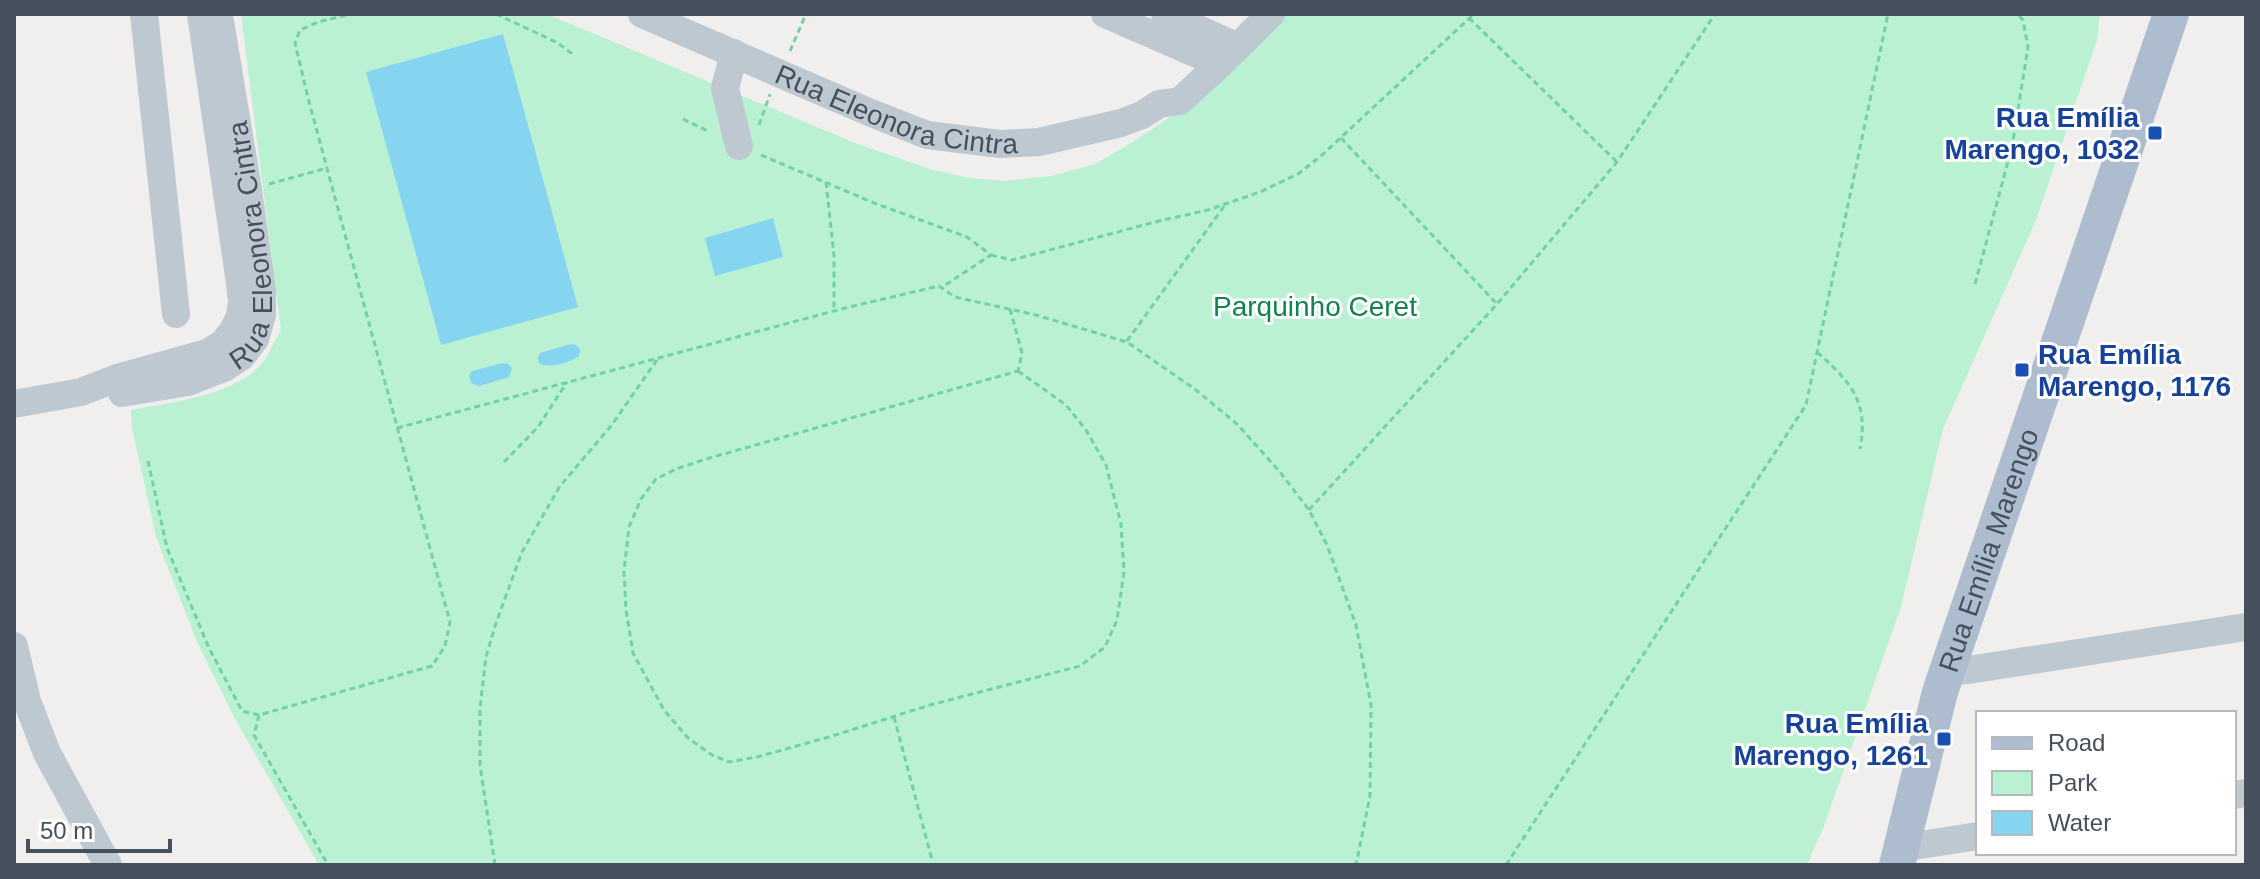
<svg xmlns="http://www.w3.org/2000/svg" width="2260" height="879" font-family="Helvetica,sans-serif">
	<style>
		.green { fill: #baf1d3 }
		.water { fill: #85d4f0 }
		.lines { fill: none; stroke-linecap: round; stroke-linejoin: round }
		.path { stroke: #71d1a7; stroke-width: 3; stroke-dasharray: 6 4; stroke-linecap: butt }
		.minor { stroke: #bec8d1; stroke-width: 28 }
		.major { stroke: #adbccf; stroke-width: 36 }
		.transit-dot { fill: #1a4fb4; stroke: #fff; stroke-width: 3 }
		.labels { text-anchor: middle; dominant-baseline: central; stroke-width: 6; stroke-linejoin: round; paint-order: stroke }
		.street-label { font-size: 28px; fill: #46505d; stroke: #fff }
		.transit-label { font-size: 28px; font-weight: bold; fill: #164399; stroke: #fff; text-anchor: end }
		.park-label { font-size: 28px; fill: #128251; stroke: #fff }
	</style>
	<rect width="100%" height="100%" fill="#f1eeee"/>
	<!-- green -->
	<path class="green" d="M 241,14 L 547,14 L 855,143 L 933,170 L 970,178 L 1005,181 L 1051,176 L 1095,164 L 1133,142 L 1166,120 L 1276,14 L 2100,14 L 2097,40 L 2036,220 L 1943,429 L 1901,607 L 1824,826 L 1807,865 L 319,865 L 234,717 L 197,642 L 156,537 L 132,428 L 131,410 C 171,402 236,396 263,362 C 270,352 275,340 281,330 Z"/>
	<!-- water -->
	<path class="water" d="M 503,34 L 578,307 L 441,345 L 366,72 Z
		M 773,218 L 783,257 L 715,276 L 705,238 Z
		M 571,344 L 576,345 L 580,349 L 579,356 C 570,363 549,369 539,363 L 538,358 L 540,353 Z
		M 503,363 L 508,364 L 512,368 L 509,377 L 479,386 L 471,383 L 469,376 L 472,371 Z"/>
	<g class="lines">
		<!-- path -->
		<path class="path" d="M 496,14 L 558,43 L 575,56
			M 1469,18 L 1616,161
			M 790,51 L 806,14
			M 683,119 L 710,132
			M 759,125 L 770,94
			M 1341,138 L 1497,304
			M 761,155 L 874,203 L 967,237 L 991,255 L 941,288
			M 826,182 L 834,256 L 834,310
			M 269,184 L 327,168
			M 991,255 L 1012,260 L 1159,221 L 1208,210 L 1260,192 L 1298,174 L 1321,156 L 1474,14
			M 1975,284 L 2012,147 L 2028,47 L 2023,20 L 2017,14
			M 1010,309 L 1022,353 L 1018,371
			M 1127,341 L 1225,205
			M 1817,352 C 1851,382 1869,402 1860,449
			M 1018,371 L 1066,405 L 1086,430 L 1106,465 L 1121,524 L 1124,572 L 1117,620 L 1105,647 L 1080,666 L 930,705 L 829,737 L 757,757 L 729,762 L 712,755 L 688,738 L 664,710 L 633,653 L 626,610 L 624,571 L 629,527 L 641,499 L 656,479 L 676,469 L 706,459 Z
			M 397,428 L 849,307 L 939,286 L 955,297 L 1036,315 L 1127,342 L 1196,390 L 1237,424 L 1280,472 L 1309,510 L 1327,545 L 1356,625 L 1371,705 L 1370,796 L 1356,865
			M 148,461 L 167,548 L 209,648 L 242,711 L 259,715 L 432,666 L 445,646 L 450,622 L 308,98 L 295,43 L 300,30 L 318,22 L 351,14
			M 504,462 L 538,427 L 567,382
			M 1309,510 L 1497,304 L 1617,162 L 1715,14
			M 259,715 L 254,735 L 328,865
			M 894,717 L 932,860
			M 495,865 L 480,765 L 480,708 L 486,657 L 496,623 L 522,552 L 560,486 L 611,426 L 659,357
			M 1506,865 L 1806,405 L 1888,14"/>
		<!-- minor -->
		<g class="minor">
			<path d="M 144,14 L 176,314"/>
			<path id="s1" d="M 642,14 L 871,113 L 927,135 L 1000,144 L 1039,142 L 1121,123 L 1142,115 L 1159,104 L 1180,101 L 1220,64 L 1271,14"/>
			<path d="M 1105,14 L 1220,64"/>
			<path d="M 1165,14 L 1238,47"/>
			<path d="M 734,53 L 725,88 L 739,146"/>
			<path id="s2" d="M 122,393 L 188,382 L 224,368 L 242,356 L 255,339 L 262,315 L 262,290 L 248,190 L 220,21"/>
			<path d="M 14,404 L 81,392 L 117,378 L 207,353 L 223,343 L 233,331 L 240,316 L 242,302 L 240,283 L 201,14"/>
			<path d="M 14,646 L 27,701 L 47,753 L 108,865"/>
			<path d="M 1947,671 L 1968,670 L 2246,627"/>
			<path d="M 2234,795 L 2246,793"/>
			<path d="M 1901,848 L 1978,836"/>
		</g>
		<!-- major -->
		<path class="major" id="s3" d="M 1897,865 L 1940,692 L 2171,14"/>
	</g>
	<!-- markers -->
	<g class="transit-dot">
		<rect x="2147" y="125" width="16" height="16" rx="4"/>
		<rect x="2014" y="362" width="16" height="16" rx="4"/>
		<rect x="1936" y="731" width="16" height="16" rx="4"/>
	</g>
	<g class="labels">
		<!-- street labels -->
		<g class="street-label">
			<text stroke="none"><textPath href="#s1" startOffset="274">Rua Eleonora Cintra</textPath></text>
			<text stroke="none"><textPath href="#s2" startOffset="242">Rua Eleonora Cintra</textPath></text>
			<text stroke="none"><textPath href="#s3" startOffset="328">Rua Emília Marengo</textPath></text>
		</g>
		<!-- transit labels -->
		<g class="transit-label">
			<text x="2139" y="117">Rua Emília<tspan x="2139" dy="32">Marengo, 1032</tspan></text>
			<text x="2038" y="354" text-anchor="start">Rua Emília<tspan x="2038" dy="32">Marengo, 1176</tspan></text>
			<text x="1928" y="723">Rua Emília<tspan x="1928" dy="32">Marengo, 1261</tspan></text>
		</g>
		<!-- park labels -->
		<g class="park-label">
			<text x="1315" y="306">Parquinho Ceret</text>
		</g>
	</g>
	<!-- border -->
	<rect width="2260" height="879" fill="none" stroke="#46505d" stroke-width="32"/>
	<!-- legend -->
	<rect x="1976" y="711" width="260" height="144" fill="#ffffff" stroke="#b5b9be" stroke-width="2"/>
	<rect x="1992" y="737" width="40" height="12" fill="#adbccf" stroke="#b5b9be" stroke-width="2"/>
	<text x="2048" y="751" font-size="24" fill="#46505d">Road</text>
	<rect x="1992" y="771" width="40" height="24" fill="#baf1d3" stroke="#b5b9be" stroke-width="2"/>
	<text x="2048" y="791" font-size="24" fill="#46505d">Park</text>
	<rect x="1992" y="811" width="40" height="24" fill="#85d4f0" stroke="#b5b9be" stroke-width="2"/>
	<text x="2048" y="831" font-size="24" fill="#46505d">Water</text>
	<!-- scale -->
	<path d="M28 839v12h142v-12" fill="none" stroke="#46505d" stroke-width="4"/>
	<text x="40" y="839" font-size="24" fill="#46505d" stroke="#ffffff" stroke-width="6" paint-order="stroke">50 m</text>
</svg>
